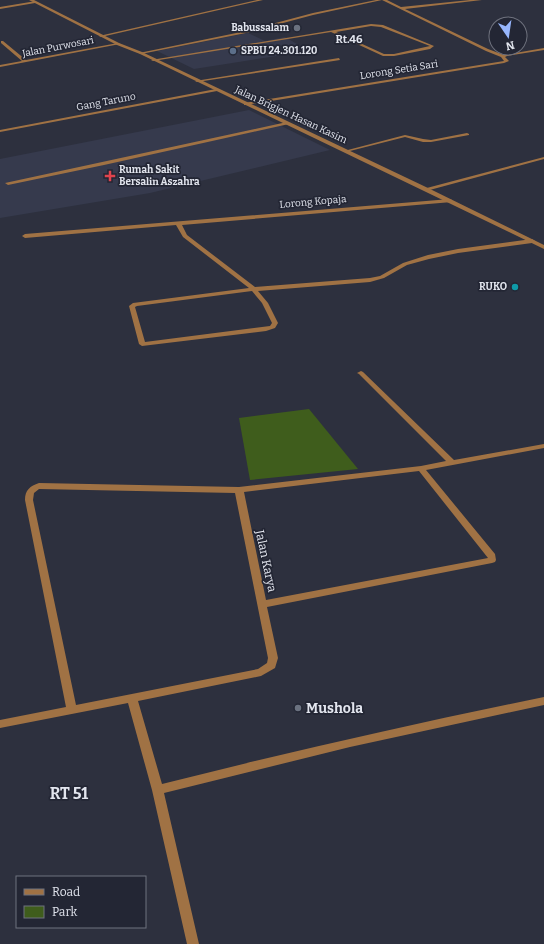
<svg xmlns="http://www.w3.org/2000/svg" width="544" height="944" font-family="Bitter,serif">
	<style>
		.built { fill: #363a4d }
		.green { fill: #3f5d1c }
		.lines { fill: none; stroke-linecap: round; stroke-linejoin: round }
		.service { fill: #a07244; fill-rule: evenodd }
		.minor { fill: #a07244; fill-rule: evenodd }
		.tertiary { fill: #a07244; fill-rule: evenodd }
		.worship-dot { fill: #6b7280; stroke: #232634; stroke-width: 1.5 }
		.service-dot { fill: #5c6f8a; stroke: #232634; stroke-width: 1.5 }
		.health-dot { fill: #e0444e; stroke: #232634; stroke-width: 1.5 }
		.culture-dot { fill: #0f9aa8; stroke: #232634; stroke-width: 1.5 }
		.labels { text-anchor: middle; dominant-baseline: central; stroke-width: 3.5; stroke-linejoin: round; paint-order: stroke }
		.far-poi-label { font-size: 10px; font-weight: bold; fill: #e2e5ee; stroke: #232634; text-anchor: end }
		.far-street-label { font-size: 10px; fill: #e2e5ee; stroke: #232634 }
		.far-neighbourhood-label { font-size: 11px; font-weight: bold; fill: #e2e5ee; stroke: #232634 }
		.street-label { font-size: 12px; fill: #e2e5ee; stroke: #232634 }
		.near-poi-label { font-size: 14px; font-weight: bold; fill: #e2e5ee; stroke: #232634; text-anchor: start }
		.near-neighbourhood-label { font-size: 16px; font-weight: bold; fill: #e2e5ee; stroke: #232634 }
	</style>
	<rect width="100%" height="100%" fill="#2d303e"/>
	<!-- built -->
	<path class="built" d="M 248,33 L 265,41 L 285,37 L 309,51 L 194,69 L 157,51 Z
		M 249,110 L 330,150 L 150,193 L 0,218 L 0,159 Z"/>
	<!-- green -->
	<path class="green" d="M 309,409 L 358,469 L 250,480 L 239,418 Z"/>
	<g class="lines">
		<!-- service -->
		<path class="service" d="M 371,24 L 383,25 L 434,46 L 430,49 L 394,56 L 383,56 L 331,32 L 153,61 L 151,60 ZM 371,26 L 381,27 L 430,46 L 394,54 L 384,54 L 336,32 Z
			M 287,122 L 289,122 L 289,124 L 104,165 L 8,185 L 5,183 Z"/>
		<!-- minor -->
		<path class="minor" d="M 257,0 L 263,0 L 101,37 L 99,36 Z
			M 376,0 L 387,0 L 401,7 L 470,0 L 482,0 L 405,9 L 488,49 L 504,55 L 544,48 L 544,50 L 507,56 L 505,57 L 509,61 L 504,63 L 246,105 L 244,105 L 244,103 L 504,61 L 501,57 L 486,51 L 382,0 L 313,15 L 246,33 L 141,54 L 139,53 L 246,31 L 313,13 Z
			M 36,1 L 35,3 L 0,9 L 0,7 Z
			M 1,41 L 3,41 L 26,60 L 118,43 L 120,44 L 0,67 L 0,65 L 22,61 L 1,43 Z
			M 339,58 L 340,60 L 197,82 L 195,81 Z
			M 216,89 L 218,90 L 217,91 L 0,132 L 0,130 Z
			M 467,133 L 469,134 L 469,135 L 431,142 L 423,142 L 405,137 L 346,152 L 344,151 L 405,135 L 423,139 L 431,140 Z
			M 544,157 L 544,159 L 426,191 L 423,189 Z
			M 450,199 L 452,200 L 452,202 L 182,225 L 187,235 L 255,287 L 370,278 L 380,276 L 403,263 L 428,255 L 458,249 L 532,239 L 535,241 L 532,243 L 458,253 L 429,259 L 407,265 L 384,278 L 370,282 L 258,291 L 268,303 L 278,323 L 275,328 L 266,331 L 142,346 L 139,344 L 129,306 L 133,303 L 249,288 L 183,237 L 176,225 L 25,238 L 22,236 L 25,234 ZM 252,291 L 262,303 L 272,323 L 270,326 L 145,342 L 135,307 L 137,306 Z
			M 361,371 L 363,372 L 454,460 L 544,444 L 544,448 L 426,470 L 495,554 L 496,560 L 495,562 L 492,563 L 267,607 L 278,658 L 275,668 L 261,676 L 138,701 L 162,784 C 289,752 416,723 544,697 L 544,705 L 350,747 L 164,793 L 199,944 L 187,944 L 152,790 L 128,703 L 0,728 L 0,720 L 66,707 L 25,500 C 25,490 30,486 39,483 L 239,487 L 421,466 L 446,461 L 359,374 L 357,373 ZM 419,471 L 488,558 L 266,600 L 244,492 ZM 39,489 L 235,493 L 268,658 L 267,663 L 258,669 L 76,705 L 33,500 L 34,493 Z"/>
		<!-- tertiary -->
		<path class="tertiary" d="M 29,0 L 34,0 L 119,43 L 142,52 L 428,188 L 544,245 L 544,249 L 140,54 L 117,45 Z"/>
	</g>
	<!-- markers -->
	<g class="worship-dot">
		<circle cx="297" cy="28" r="4"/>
		<circle cx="298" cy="708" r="4"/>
	</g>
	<circle class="service-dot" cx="233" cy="51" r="4"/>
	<path class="health-dot" d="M108 170h4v4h4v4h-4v4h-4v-4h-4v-4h4z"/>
	<circle class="culture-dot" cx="515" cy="287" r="4"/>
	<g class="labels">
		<!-- far-poi labels -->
		<g class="far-poi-label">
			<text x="289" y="28">Babussalam</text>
			<text x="241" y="51" text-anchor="start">SPBU 24.301.120</text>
			<text x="119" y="170" text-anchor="start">Rumah Sakit<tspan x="119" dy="12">Bersalin Aszahra</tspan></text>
			<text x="507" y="287">RUKO</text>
		</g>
		<!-- far-street labels -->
		<g class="far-street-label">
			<text transform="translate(58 47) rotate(-11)">Jalan Purwosari</text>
			<text transform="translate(399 70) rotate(-9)">Lorong Setia Sari</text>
			<text transform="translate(106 102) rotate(-11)">Gang Taruno</text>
			<text transform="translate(291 115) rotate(25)">Jalan Brigjen Hasan Kasim</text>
			<text transform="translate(313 202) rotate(-5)">Lorong Kopaja</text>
		</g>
		<!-- far-neighbourhood labels -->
		<g class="far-neighbourhood-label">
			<text x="349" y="39">Rt.46</text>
		</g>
		<!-- street labels -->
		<g class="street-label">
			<text transform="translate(266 561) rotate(78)">Jalan Karya</text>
		</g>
		<!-- near-poi labels -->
		<g class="near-poi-label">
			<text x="306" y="708">Mushola</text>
		</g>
		<!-- near-neighbourhood labels -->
		<g class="near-neighbourhood-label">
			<text x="69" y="793">RT 51</text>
		</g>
	</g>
	<!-- legend -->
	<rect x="16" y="876" width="130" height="52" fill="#232634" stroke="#6f727e"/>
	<rect x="24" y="889" width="20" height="6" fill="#a07244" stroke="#6f727e"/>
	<text x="52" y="896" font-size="12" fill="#e2e5ee">Road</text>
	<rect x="24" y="906" width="20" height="12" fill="#3f5d1c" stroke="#6f727e"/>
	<text x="52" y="916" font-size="12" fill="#e2e5ee">Park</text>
	<!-- north arrow -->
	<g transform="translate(508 36) rotate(167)"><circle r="19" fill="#232634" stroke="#6f727e"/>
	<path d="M0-3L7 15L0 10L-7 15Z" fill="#97b6fd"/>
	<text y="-6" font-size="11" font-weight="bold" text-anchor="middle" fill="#e2e5ee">N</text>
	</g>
</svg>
